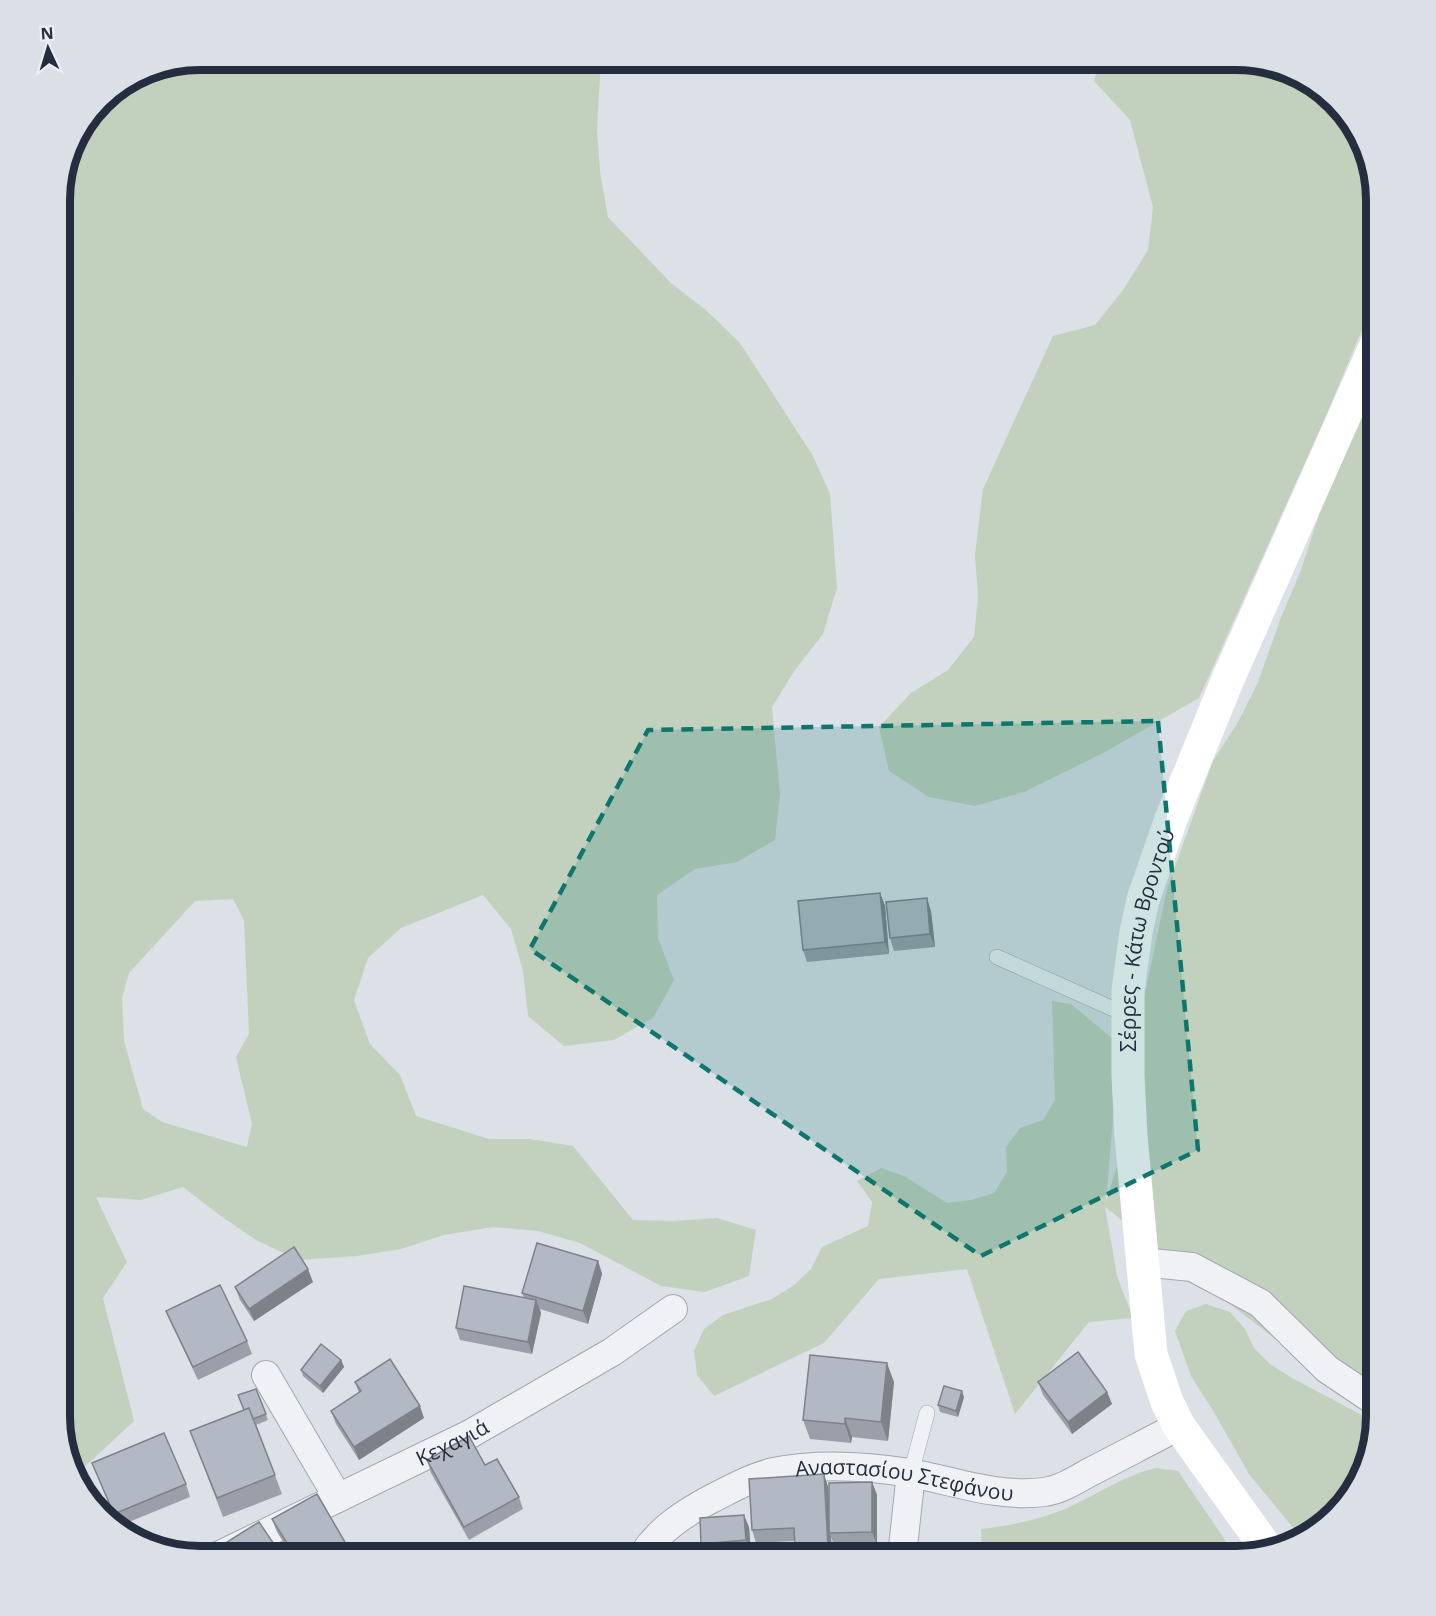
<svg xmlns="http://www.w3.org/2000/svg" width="1436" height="1616" font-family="'Open Sans',sans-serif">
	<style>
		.green { fill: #c2d1bd; fill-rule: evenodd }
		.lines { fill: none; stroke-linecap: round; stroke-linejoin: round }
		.lane-casing { stroke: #a1a7b1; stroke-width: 16 }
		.street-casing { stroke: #a1a7b1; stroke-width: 30 }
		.lane { stroke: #eff1f5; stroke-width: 15 }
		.street { stroke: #eff1f5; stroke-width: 28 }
		.secondary { stroke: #fff; stroke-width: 33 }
		.wall { fill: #9a9fa9 }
		.shaded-wall { fill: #7d8289 }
		.building { fill: #b3b9c4; stroke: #7d8289; stroke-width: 1.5 }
		.marked { fill: #0f766e; fill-opacity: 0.2; stroke: #0f766e; stroke-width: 4.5; stroke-dasharray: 12 8; stroke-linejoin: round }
		.labels { text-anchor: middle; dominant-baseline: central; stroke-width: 6; stroke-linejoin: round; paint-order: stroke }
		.street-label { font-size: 21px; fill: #252e3e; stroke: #ebeff5 }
		.rim { fill: none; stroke: #252e3e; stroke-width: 8 }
	</style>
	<rect width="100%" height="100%" fill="#dce0e7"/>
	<!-- green -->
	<path class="green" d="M 200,60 L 601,60 L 597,129 L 600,172 L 608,217 L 671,283 L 707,311 L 740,343 L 813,456 L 830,494 L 837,588 L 823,634 L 795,670 L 772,707 L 780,794 L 775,840 L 737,862 L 695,869 L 657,895 L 658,938 L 674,980 L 653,1018 L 614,1040 L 564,1046 L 528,1016 L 523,971 L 511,929 L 483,895 L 401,928 L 368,958 L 354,1000 L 370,1044 L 400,1075 L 416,1116 L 489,1139 L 530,1139 L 573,1146 L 633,1220 L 674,1221 L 717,1218 L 756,1230 L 749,1276 L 705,1292 L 661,1286 L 580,1243 L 538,1231 L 493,1227 L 444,1235 L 401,1249 L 357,1256 L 298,1260 L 256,1240 L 218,1214 L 183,1187 L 141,1200 L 96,1197 L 127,1262 L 103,1298 L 134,1421 L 79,1472 L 60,1416 L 60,1096 L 67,1094 L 60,1064 L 60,191 L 74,138 L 107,95 L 147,71 ZM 233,899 L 244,920 L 249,1034 L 236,1057 L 252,1124 L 247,1147 L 162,1122 L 143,1109 L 124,1041 L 122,998 L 129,973 L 195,901 Z
		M 1100,60 L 1245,60 L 1268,67 L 1302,84 L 1305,80 L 1347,115 L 1376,200 L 1376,296 L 1326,416 L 1199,698 L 1105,752 L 1024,792 L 975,806 L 929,797 L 889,771 L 879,727 L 911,693 L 948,670 L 974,637 L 978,597 L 975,555 L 983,489 L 1053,336 L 1095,325 L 1123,290 L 1148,250 L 1153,207 L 1130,120 L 1094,81 Z
		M 1376,338 L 1376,1417 L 1105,1207 L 1117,1276 L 1133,1318 L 1089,1322 L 1015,1414 L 967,1269 L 879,1279 L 824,1343 L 714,1396 L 697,1375 L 694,1351 L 704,1329 L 723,1315 L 772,1299 L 794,1285 L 811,1269 L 822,1247 L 868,1226 L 872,1202 L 857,1181 L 881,1168 L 904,1176 L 947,1203 L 971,1200 L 994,1193 L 1007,1172 L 1006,1147 L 1020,1128 L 1043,1120 L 1055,1100 L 1052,1001 L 1071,1004 L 1119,1044 L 1106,1202 L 1143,1081 L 1144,999 L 1167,889 L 1213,761 L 1238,722 L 1258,682 L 1280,620 L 1301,570 Z
		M 1206,1304 L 1230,1312 L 1245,1329 L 1254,1348 L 1270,1364 L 1292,1378 L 1375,1422 L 1361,1478 L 1321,1527 L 1299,1535 L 1249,1474 L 1215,1414 L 1191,1376 L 1175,1331 L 1186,1311 Z
		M 1156,1468 L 1178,1471 L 1236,1556 L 982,1556 L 981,1529 C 1009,1526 1037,1520 1063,1510 C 1095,1496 1122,1476 1156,1468 Z"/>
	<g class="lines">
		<defs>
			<path id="lane" d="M 997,957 L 1127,1015
				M 911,1473 L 927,1413"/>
			<g id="street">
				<path d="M 1142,1262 L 1192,1267 L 1260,1303 L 1327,1369 L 1376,1402"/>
				<path d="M 266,1375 L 338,1498"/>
				<path id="s1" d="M 218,1556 L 470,1434 L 612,1352 L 673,1309"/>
				<path id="s2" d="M 642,1556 C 660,1529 683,1514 711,1499 C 731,1489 752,1477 774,1472 C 817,1463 866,1466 910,1473 C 954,1481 999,1498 1044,1492 C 1060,1490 1076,1480 1090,1472 C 1120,1457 1149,1441 1179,1426"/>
				<path d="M 902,1556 L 911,1473"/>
			</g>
		</defs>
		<!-- lane casing -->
		<use href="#lane" class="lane-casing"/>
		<!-- street casing -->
		<use href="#street" class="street-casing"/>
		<!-- lane -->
		<use href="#lane" class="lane"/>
		<!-- street -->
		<use href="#street" class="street"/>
		<!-- secondary -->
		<path class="secondary" id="s3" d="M 1265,1546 L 1179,1426 L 1167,1402 L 1151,1354 L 1131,1136 L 1128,1076 L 1128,990 L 1136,932 L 1143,900 L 1171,819 L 1228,679 L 1376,345"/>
	</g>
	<!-- wall -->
	<path class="wall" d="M 880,893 L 885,906 L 889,954 L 807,962 L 803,950 Z
		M 931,911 L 935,947 L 894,951 L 890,938 Z
		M 598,1261 L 602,1274 L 588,1324 L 540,1309 L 541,1313 L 532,1354 L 460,1340 L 456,1328 L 524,1298 L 522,1293 Z
		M 313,1282 L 254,1321 L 240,1300 L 235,1287 Z
		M 166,1311 L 247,1341 L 252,1354 L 198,1380 L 171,1323 Z
		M 341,1360 L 344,1367 L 323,1393 L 303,1376 L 301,1370 Z
		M 355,1382 L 424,1418 L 359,1460 L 336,1424 L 331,1411 L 359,1393 Z
		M 894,1382 L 888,1441 L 852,1437 L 851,1443 L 810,1439 L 803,1420 Z
		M 1038,1382 L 1107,1392 L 1112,1404 L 1072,1434 L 1043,1395 Z
		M 256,1389 L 268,1420 L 256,1425 L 282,1494 L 223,1517 L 190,1431 L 244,1410 Z
		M 964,1397 L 958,1417 L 940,1412 L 938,1405 Z
		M 427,1460 L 485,1465 L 519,1497 L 523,1509 L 469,1540 L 431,1473 Z
		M 92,1463 L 186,1484 L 190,1497 L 119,1526 L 118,1525 Z
		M 824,1474 L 828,1487 L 829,1504 L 872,1482 L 877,1495 L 877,1545 L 834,1545 L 831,1537 L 832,1556 L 798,1556 L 795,1548 L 794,1541 L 756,1543 L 752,1530 Z
		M 272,1519 L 353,1556 L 292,1556 L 277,1532 Z
		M 749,1527 L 751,1553 L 706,1556 L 701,1544 Z"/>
	<!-- shaded-wall -->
	<path class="shaded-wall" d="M 880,893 L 885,906 L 889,954 L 885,942 Z
		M 927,898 L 931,911 L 935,947 L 930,934 Z
		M 598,1261 L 602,1274 L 588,1324 L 583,1311 Z
		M 308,1269 L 313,1282 L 254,1321 L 249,1309 Z
		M 536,1300 L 541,1313 L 532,1354 L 528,1342 Z
		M 341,1360 L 344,1367 L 323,1393 L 320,1386 Z
		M 887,1363 L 894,1382 L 888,1441 L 881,1422 Z
		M 962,1391 L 964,1397 L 958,1417 L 956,1411 Z
		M 1107,1392 L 1112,1404 L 1072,1434 L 1068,1422 Z
		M 420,1406 L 424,1418 L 359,1460 L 354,1447 Z
		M 845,1418 L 852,1437 L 851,1443 L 845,1424 Z
		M 824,1474 L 828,1487 L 831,1533 L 829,1533 L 831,1537 L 832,1556 L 831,1556 L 828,1546 Z
		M 872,1482 L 877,1495 L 877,1545 L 872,1532 Z
		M 744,1515 L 749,1527 L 751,1553 L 746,1540 Z"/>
	<!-- building -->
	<path class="building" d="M 880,893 L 885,942 L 803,950 L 798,901 Z
		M 927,898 L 930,934 L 890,938 L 886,902 Z
		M 537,1243 L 598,1261 L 583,1311 L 522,1293 Z
		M 294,1247 L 308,1269 L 249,1309 L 235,1287 Z
		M 220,1285 L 247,1341 L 193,1367 L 166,1311 Z
		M 464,1286 L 536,1300 L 528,1342 L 456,1328 Z
		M 321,1344 L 341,1360 L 320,1386 L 301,1370 Z
		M 1078,1352 L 1107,1392 L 1068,1422 L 1038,1382 Z
		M 810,1355 L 887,1363 L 881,1422 L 845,1418 L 845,1424 L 803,1420 Z
		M 390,1359 L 420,1406 L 354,1447 L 331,1411 L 361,1391 L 355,1382 Z
		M 944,1386 L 962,1391 L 956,1411 L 938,1405 Z
		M 256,1389 L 266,1414 L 253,1419 L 249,1408 L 244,1410 L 238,1395 Z
		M 249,1408 L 275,1475 L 217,1498 L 190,1431 Z
		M 164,1433 L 186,1484 L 114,1514 L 92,1463 Z
		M 469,1436 L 485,1465 L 497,1459 L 519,1497 L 464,1527 L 427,1460 Z
		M 824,1474 L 828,1546 L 795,1548 L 794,1528 L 752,1530 L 749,1479 Z
		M 872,1482 L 872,1532 L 829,1533 L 829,1483 Z
		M 317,1494 L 353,1556 L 295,1556 L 272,1519 Z
		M 744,1515 L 746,1540 L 701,1544 L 700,1518 Z
		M 259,1522 L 282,1556 L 224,1556 L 219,1547 Z"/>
	<!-- marked area -->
	<path class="marked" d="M 1158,721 L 1198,1150 L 981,1256 L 530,949 L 648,730 Z"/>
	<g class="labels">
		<!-- street labels -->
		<g class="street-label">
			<text stroke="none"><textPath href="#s3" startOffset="642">Σέρρες - Κάτω Βροντού</textPath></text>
			<text stroke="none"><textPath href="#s1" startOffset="260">Κεχαγιά</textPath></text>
			<text stroke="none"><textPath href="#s2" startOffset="291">Αναστασίου Στεφάνου</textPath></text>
		</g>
	</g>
	<!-- crop -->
	<path d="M0 0H1436V1616H0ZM200 70H1236A130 130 0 0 1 1366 200V1416A130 130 0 0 1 1236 1546H200A130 130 0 0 1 70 1416V200A130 130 0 0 1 200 70Z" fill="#dbe0e6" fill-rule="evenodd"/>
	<path class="rim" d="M200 70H1236A130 130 0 0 1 1366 200V1416A130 130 0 0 1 1236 1546H200A130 130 0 0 1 70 1416V200A130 130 0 0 1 200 70Z"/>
	<!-- north arrow -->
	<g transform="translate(48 48) rotate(356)" stroke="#ebeff5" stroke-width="4.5" paint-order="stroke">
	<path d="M0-4.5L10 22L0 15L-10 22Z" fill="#252e3e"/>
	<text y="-9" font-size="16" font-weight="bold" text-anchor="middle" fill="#252e3e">N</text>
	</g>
</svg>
